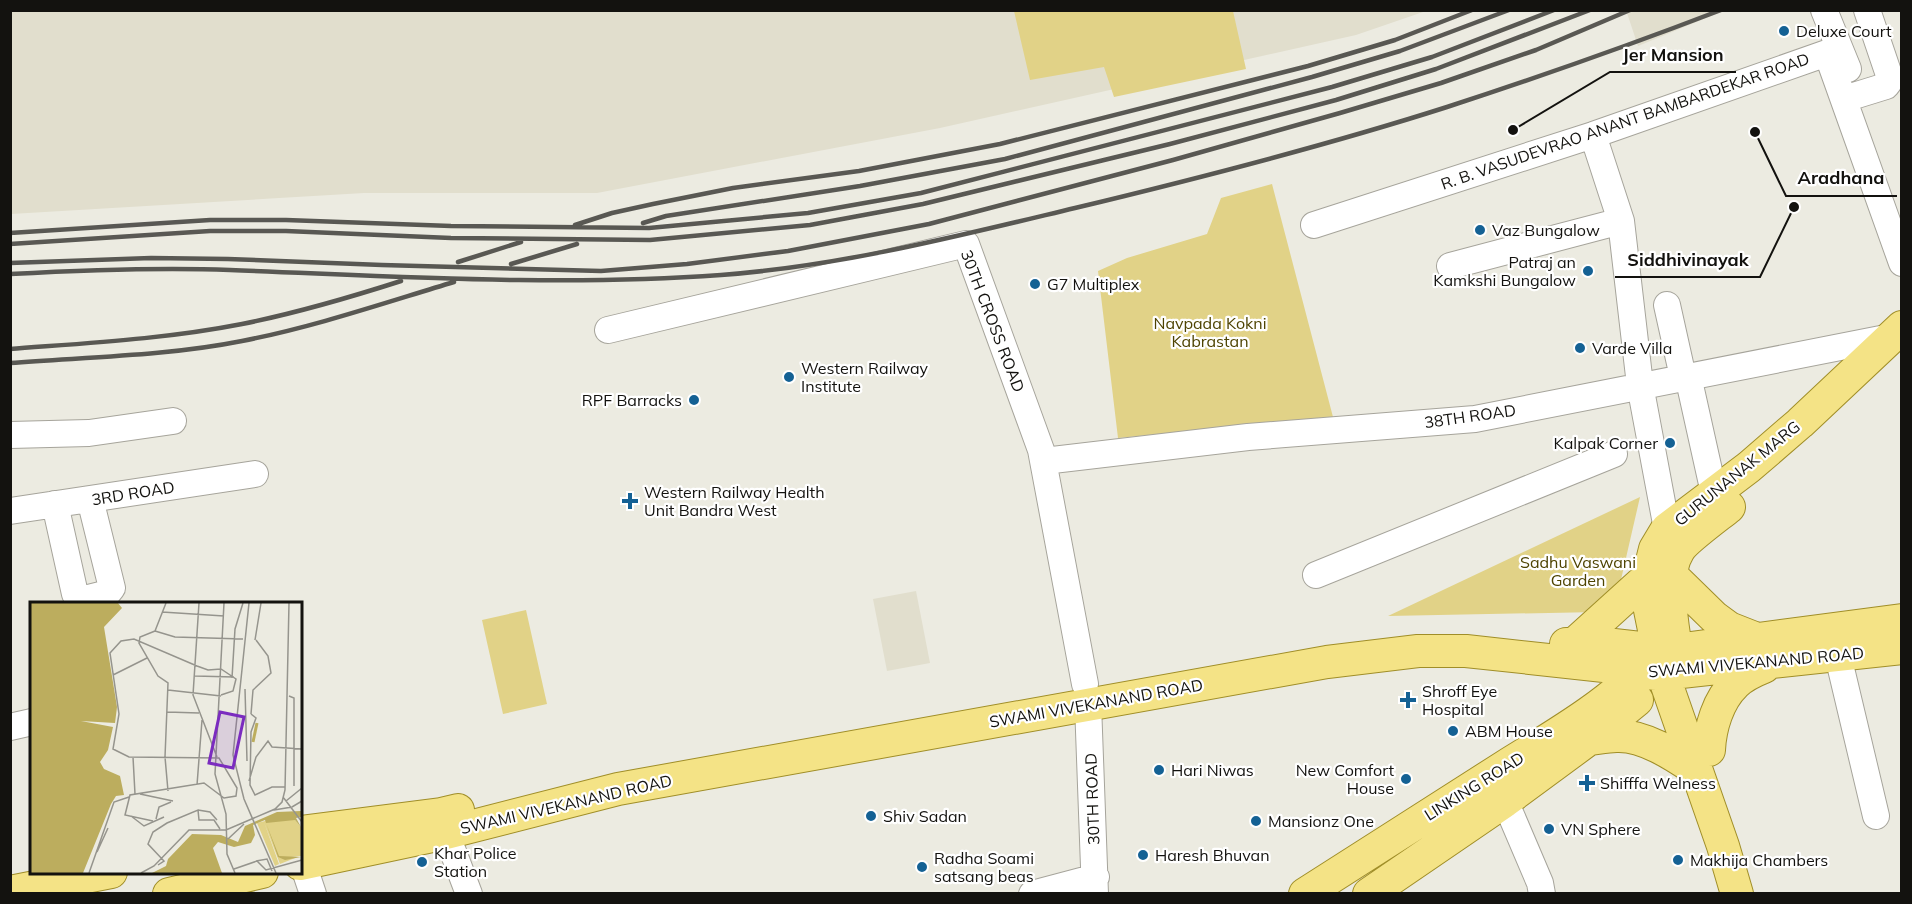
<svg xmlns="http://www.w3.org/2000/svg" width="1912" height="904" font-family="Mulish,sans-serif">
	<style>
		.built { fill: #e1decd }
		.green { fill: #e1d287 }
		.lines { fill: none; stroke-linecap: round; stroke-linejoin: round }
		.minor-casing { stroke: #a6a49b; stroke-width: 28 }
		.major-casing { stroke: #a08e28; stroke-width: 34 }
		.minor { stroke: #fff; stroke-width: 26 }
		.major { stroke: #f4e386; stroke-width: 32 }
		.rail { stroke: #595853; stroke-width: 4.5 }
		.poi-dot { fill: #146194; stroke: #fff; stroke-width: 2 }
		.labels { text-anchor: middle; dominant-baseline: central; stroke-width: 4.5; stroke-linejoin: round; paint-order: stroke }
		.poi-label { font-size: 16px; fill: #13120f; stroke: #fff; text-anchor: start }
		.street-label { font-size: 16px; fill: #13120f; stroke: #fff }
		.park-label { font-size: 16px; fill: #4e4301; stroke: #fff }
		.inset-river { fill: none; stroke: #bcad5e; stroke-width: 3 }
		.inset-road { fill: none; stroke: #95948d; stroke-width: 1.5 }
		.view { fill: #7b2cbf; fill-opacity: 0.15; stroke: #7b2cbf; stroke-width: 3 }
		.inset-edge { fill: none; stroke: #13120f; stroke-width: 3 }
		.leader { fill: none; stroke: #13120f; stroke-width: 2 }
		.callout-dot { fill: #13120f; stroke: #fff; stroke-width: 2 }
		.callout-label { font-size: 18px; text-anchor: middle; font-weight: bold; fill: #13120f; stroke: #fff; stroke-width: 4.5; stroke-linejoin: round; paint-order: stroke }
	</style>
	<rect width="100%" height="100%" fill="#ecebe1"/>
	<!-- built -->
	<path class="built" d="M 1626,10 L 1723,10 L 1723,11 L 1638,46 Z
		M 11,11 L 1426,11 L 1356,35 L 940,128 L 597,193 L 364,193 L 11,214 Z
		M 916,591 L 930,663 L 887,671 L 873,599 Z"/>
	<!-- green -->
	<path class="green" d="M 1014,11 L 1233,11 L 1246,69 L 1114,97 L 1104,67 L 1030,80 Z
		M 1272,184 L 1333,417 L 1118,438 L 1098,271 L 1127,258 L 1207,234 L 1221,198 Z
		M 1640,497 L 1617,597 L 1598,612 L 1388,616 Z
		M 526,610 L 547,704 L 503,714 L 482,620 Z"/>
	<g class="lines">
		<defs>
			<path id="minor" d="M 1824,10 L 1848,69
				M 1844,99 L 1886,86 L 1889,82 L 1888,72 L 1867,10
				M 1593,135 L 1621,221 L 1640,385 L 1667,529
				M 1314,225 L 1593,135 L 1827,53 L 1902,263
				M 1450,266 L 1621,221
				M 1667,305 L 1683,377
				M 608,330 L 966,244 L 1041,450 L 1085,684
				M 1688,376 L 1714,493
				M 10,435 L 89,433 L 173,421
				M 1044,461 L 1248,437 L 1475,419 L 1891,337
				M 55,504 L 75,594 L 80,600 L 108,593 L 112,588 L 90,499
				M 10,511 L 255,474
				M 1316,575 L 1614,454
				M 1838,656 L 1876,816
				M 1088,704 L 1095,894
				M 10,727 L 32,722
				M 1505,801 L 1540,883 L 1542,894
				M 441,815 L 446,833 L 469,894
				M 300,855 L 313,894
				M 1032,894 L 1096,877"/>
			<path id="major" d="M 1671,575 L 1714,617 L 1729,628 L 1757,639
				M 1675,642 C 1671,616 1664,573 1679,550 C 1685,540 1718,516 1729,507
				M 1566,644 L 1614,645 L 1658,650 L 1676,650 L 1902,620
				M 1574,644 L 1648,577
				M 1589,739 C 1598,738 1608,736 1617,736 C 1644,735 1674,755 1695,769
				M 1709,750 C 1710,728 1718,700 1735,684 C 1743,676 1754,671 1764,667
				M 300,832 L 441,814 L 458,810
				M 300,864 L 446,833 L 618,789 L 1327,662 L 1418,651 L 1466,651 L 1604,666 L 1638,673 L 1663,674 L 1902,648
				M 10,892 L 111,872
				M 169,894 L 262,872
				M 1305,894 C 1372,851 1440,808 1507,765 C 1552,737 1613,702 1647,662
				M 1369,894 L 1505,801 L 1589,739 L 1637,700
				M 1737,894 L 1723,846 L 1663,674 L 1648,600 L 1648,577 L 1655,549 L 1667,529 L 1749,467 L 1800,423 L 1902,327"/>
		</defs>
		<!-- minor casing -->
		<use href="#minor" class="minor-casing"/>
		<!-- major casing -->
		<use href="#major" class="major-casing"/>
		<!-- minor -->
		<use href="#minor" class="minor"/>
		<!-- major -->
		<use href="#major" class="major"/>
		<!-- rail -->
		<path class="rail" d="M 643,223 L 666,216 L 860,186 L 1005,159 L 1312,77 L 1400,51 L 1509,10
			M 575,225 L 612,213 L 653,204 L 733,188 L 859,171 L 1000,144 L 1308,66 L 1395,40 L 1472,10
			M 10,233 L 210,220 L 286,220 L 451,226 L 649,228 L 808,213 L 921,193 L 1332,87 L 1432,57 L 1554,10
			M 10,244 L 210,231 L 286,231 L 451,238 L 650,240 L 810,225 L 923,204 L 1170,144 L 1336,100 L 1436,69 L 1590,10
			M 458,262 L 521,242
			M 10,263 L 151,258 L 228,259 L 382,265 L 601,271 L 687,264 L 788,251 L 929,224 L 1173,160 L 1340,113 L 1441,83 L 1536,50 L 1630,10
			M 511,264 L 577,244
			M 10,274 C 84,270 157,267 230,270 C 393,276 558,287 721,275 C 841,266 958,236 1075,208 C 1200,178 1325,146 1447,107 C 1539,77 1630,45 1721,10
			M 10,349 C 88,343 166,339 242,324 C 297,313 348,298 401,281
			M 10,363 C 87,357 167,356 242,341 C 314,327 384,303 454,282"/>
	</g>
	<!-- markers -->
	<g class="poi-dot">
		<circle cx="1784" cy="31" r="6"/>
		<circle cx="1480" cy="230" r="6"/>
		<circle cx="1588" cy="271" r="6"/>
		<circle cx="1035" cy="284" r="6"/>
		<circle cx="1580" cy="348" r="6"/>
		<circle cx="789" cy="377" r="6"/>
		<circle cx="694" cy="400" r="6"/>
		<circle cx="1670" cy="443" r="6"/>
		<path d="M627 492h6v6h6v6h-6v6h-6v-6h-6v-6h6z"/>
		<path d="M1405 691h6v6h6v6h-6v6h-6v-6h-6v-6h6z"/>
		<circle cx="1453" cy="731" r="6"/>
		<circle cx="1159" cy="770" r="6"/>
		<circle cx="1406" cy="779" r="6"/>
		<path d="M1584 774h6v6h6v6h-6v6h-6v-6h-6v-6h6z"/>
		<circle cx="871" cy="816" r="6"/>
		<circle cx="1256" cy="821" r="6"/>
		<circle cx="1549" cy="829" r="6"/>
		<circle cx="1143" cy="855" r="6"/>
		<circle cx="1678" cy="860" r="6"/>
		<circle cx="422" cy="862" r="6"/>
		<circle cx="922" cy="867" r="6"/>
	</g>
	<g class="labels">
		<!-- poi labels -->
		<g class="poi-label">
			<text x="1796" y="31">Deluxe Court</text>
			<text x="1492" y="230">Vaz Bungalow</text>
			<text x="1576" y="262" text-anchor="end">Patraj an<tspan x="1576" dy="18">Kamkshi Bungalow</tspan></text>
			<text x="1047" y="284">G7 Multiplex</text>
			<text x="1592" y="348">Varde Villa</text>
			<text x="801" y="368">Western Railway<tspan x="801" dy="18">Institute</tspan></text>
			<text x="682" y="400" text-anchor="end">RPF Barracks</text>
			<text x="1658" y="443" text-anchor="end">Kalpak Corner</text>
			<text x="644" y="492">Western Railway Health<tspan x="644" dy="18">Unit Bandra West</tspan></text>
			<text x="1422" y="691">Shroff Eye<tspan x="1422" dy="18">Hospital</tspan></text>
			<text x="1465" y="731">ABM House</text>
			<text x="1171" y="770">Hari Niwas</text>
			<text x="1394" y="770" text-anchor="end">New Comfort<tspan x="1394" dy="18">House</tspan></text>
			<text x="1600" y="783">Shifffa Welness</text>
			<text x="883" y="816">Shiv Sadan</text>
			<text x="1268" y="821">Mansionz One</text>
			<text x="1561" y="829">VN Sphere</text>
			<text x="434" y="853">Khar Police<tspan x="434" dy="18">Station</tspan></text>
			<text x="1155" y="855">Haresh Bhuvan</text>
			<text x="934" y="858">Radha Soami<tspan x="934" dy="18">satsang beas</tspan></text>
			<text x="1690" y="860">Makhija Chambers</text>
		</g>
		<!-- street labels -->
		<g class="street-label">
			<text transform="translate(1625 121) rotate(-19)">R. B. VASUDEVRAO ANANT BAMBARDEKAR ROAD</text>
			<text transform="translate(993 321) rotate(69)">30TH CROSS ROAD</text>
			<text transform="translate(1470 416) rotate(-8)">38TH ROAD</text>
			<text transform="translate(1737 473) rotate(-39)">GURUNANAK MARG</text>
			<text transform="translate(133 493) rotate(-9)">3RD ROAD</text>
			<text transform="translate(1756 662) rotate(-5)">SWAMI VIVEKANAND ROAD</text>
			<text transform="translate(1096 703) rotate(-10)">SWAMI VIVEKANAND ROAD</text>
			<text transform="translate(1474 786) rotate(-32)">LINKING ROAD</text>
			<text transform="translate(1092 799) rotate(-92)">30TH ROAD</text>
			<text transform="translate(566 804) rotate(-13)">SWAMI VIVEKANAND ROAD</text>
		</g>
		<!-- park labels -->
		<g class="park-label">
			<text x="1210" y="323">Navpada Kokni<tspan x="1210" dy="18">Kabrastan</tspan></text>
			<text x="1578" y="562">Sadhu Vaswani<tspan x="1578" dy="18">Garden</tspan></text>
		</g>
	</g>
	<!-- overview -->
	<g transform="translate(30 602)">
		<rect width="272" height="272" fill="#ecebe1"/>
		<path d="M 243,217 L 265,218 L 271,225 L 271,254 L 252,256 L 265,256 L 250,262 L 234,220 L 249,262 L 245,264 L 227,221 Z" fill="#e1d287"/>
		<path d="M 0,1 L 88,1 L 92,6 L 74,25 L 87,105 L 85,121 L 51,119 L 83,125 L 78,148 L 70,160 L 74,167 L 90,174 L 94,193 L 86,194 L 81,202 L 53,271 L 0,271 ZM 271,209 L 271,215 L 266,216 L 271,225 L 265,218 L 236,221 L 249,254 L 271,255 L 255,258 L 248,255 L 235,218 L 223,223 L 225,233 L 221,241 L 204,245 L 188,240 L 183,246 L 192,271 L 122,271 L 136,264 L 138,257 L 162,232 L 191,233 L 208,240 L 215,224 L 247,210 Z" fill="#bcad5e"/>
		<path class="inset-river" d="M 223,140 L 227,121"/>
		<path class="inset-road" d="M 169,1 L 163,93 L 187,155M 194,1 L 185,172 L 196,212 L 197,252 L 205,271M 219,1 L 203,153 L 214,197 L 246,271M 132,10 L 194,14M 125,29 L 110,35 L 109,41 L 128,74 L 138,81 L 135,155M 125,29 L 145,35 L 213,37M 125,29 L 136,1M 225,38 L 231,1M 167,64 L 178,68 L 191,67 L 206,77 L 203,89 L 191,93M 83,73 L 117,56M 165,74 L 204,75M 202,76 L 205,27 L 213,1M 215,87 L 217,159M 138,88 L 191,94M 259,94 L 264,96 L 264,184M 137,110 L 169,111M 221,112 L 226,116 L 221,130 L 220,183 L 225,193 L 242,185 L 255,185M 221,112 L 223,88 L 241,71 L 238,54 L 226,38M 103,155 L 105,192M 135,155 L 138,189M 219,179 L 226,155 L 238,139 L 242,145 L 272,147M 167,183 L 172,118M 110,192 L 143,199M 253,195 L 272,220M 256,199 L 272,186M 168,208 L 180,210 L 187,218M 244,208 L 262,205 L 272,199M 101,214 L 114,224 L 134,215M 126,217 L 129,205 L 141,200M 123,219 L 95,213 L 100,193 L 174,181 L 194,196 L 206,194 L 207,186 L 189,156 L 99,155 L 83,147 L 89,112 L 80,51 L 91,39 L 104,37 L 167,64M 198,237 L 214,222M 67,250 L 78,226M 226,259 L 237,257 L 242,269M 227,259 L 236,268 L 272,258M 128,263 L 134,259 L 118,242 L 123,230 L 137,221 L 168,208 L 169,218 L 184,218 L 190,227M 204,267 L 227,259M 59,271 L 84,200 L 99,195M 111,271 L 124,264 L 159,228 L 196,228 L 245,207 L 252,200 L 255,188 L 259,1"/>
		<path class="view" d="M 190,110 L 214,115 L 203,166 L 179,161 Z"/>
		<rect width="272" height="272" class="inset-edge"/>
	</g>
	<!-- callouts -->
	<path class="leader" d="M1513 130L1610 72H1736M1755 132L1786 196H1897M1794 207L1760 277H1615"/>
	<g class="callout-dot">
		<circle cx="1513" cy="130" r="6"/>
		<circle cx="1755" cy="132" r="6"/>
		<circle cx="1794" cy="207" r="6"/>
	</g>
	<g class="callout-label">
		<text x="1673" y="61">Jer Mansion</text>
		<text x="1841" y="184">Aradhana</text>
		<text x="1688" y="266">Siddhivinayak</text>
	</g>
	<!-- border -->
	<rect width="1912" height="904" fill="none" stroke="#13120f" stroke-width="24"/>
</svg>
